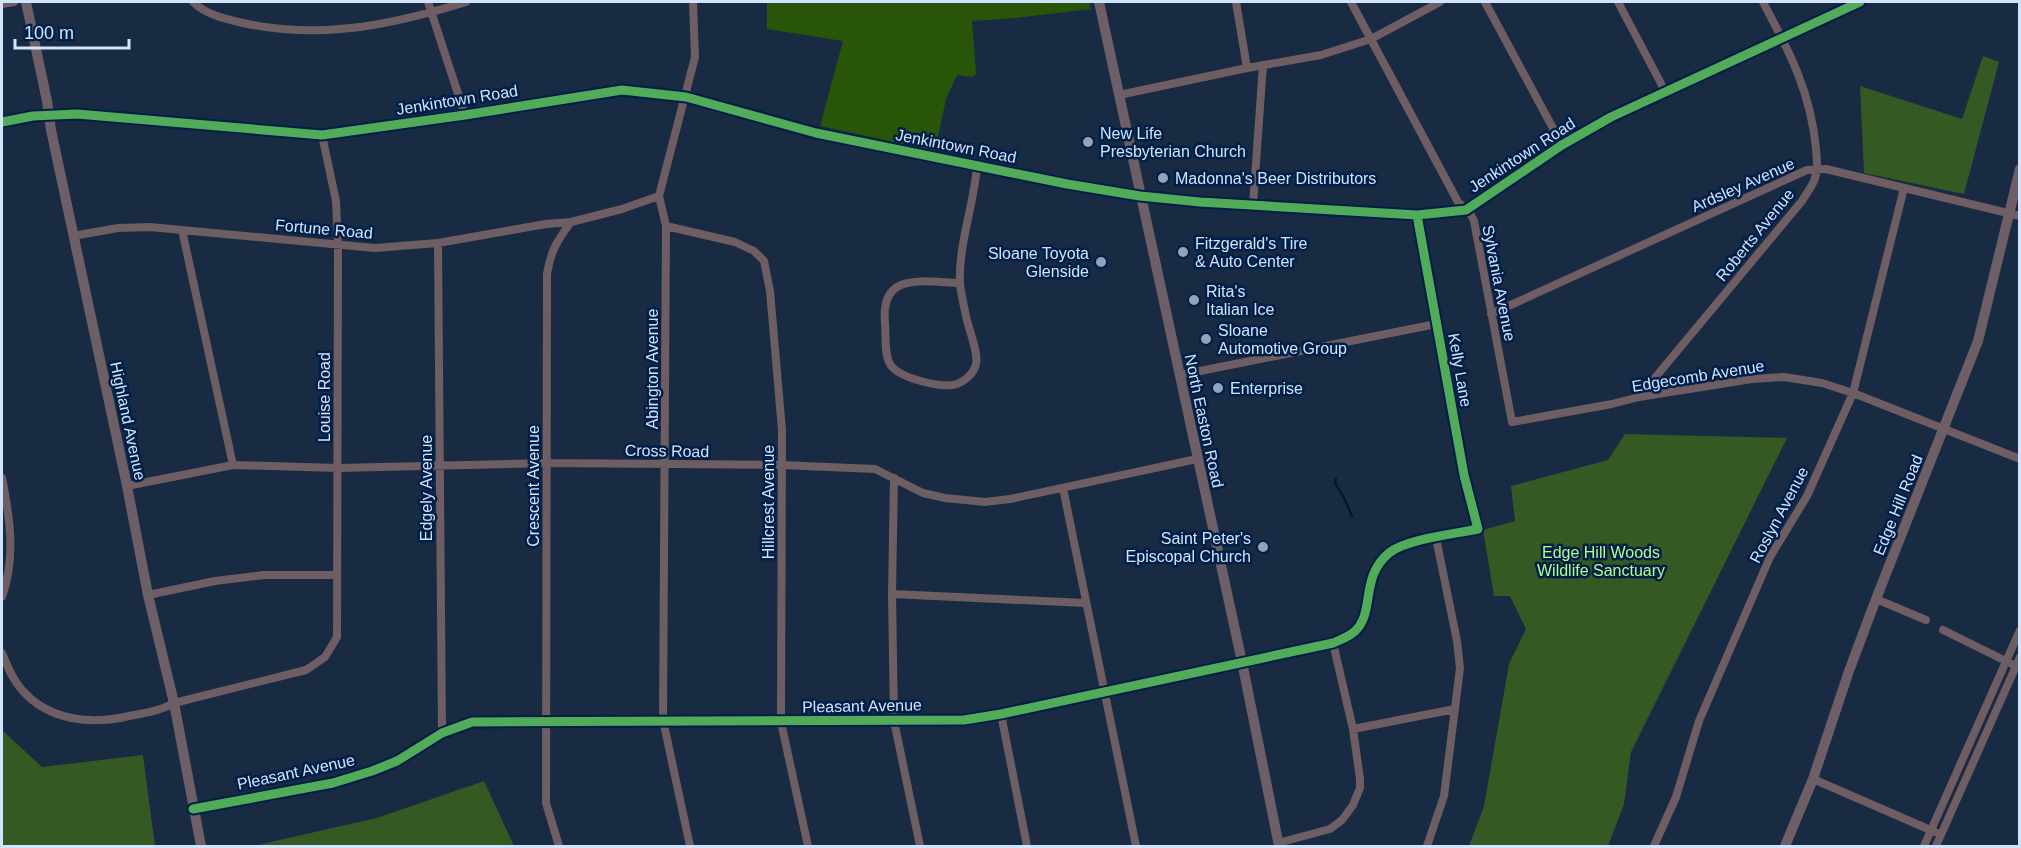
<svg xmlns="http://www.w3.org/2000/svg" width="2021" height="848" font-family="Helvetica,sans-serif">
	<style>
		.green { fill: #295509 }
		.forest { fill: #345922 }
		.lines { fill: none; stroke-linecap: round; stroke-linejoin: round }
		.stream { stroke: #04142b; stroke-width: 2 }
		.street { stroke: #6e5d62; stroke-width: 8 }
		.secondary { stroke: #6e5f67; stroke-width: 10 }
		.cycleway-casing { stroke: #001f48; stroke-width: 13 }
		.cycleway { stroke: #51ab58; stroke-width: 9 }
		.poi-dot { fill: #90a3bd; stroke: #001f48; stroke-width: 2 }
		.labels { text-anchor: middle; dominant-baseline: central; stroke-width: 5; stroke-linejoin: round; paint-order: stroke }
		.street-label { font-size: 16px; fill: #d0e4ff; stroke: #001f48 }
		.poi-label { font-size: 16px; fill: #d0e4ff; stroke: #001f48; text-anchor: start }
		.park-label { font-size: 16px; fill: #b3fc89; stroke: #001f48 }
	</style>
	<rect width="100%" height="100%" fill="#182b42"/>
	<!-- green -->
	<path class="green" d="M 767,2 L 1089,2 L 1091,9 L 1015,18 L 972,21 L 976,73 L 973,77 L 957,75 L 946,99 L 935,151 L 820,126 L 843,41 L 767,29 Z"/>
	<!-- forest -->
	<path class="forest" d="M 1983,56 L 1999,62 L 1964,194 L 1864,173 L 1860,86 L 1962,119 Z
		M 1625,434 L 1787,438 L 1631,752 L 1624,804 L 1608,846 L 1469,846 L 1484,806 L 1509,664 L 1526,629 L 1510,596 L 1494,596 L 1483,530 L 1515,521 L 1511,486 L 1608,460 Z
		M 2,730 L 42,767 L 143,755 L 155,846 L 2,846 Z
		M 484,781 L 514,846 L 253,846 L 377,818 Z"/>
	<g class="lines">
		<!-- stream -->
		<path class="stream" d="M 1336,479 L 1335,483 L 1344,498 L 1352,516"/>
		<!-- street -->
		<path class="street" d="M 193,2 C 206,15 226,19 243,23 C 321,40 392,25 466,2
			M 428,2 L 465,115
			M 1236,2 L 1247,68
			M 1351,2 L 1458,202 L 1470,213 L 1474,221 L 1512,422 L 1612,404 L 1639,397 L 1752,379 L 1784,377 L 1822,383 L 1853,393 L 2020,459
			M 1485,2 L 1562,145
			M 1618,2 L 1665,91
			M 2,4 L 14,2
			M 1119,95 L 1247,68 L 1321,55 L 1371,39 L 1440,2
			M 1253,205 L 1263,65
			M 666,226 L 735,242 L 754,251 L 764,261 L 770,291 L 782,430 L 781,722 L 808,846
			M 182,230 L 233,465
			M 73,236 L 118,228 L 150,227 L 375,248 L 438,243 L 546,224 L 571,222 L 622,209 L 659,196
			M 438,243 L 442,733
			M 960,283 C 923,282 880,271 885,323 C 886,335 884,354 890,364 C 898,378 938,387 953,385 C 963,383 974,374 976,364 C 979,352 967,326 965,311 C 963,302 961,293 960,284 C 958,245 974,205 977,166
			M 1491,314 L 1807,170 L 1826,169 L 2020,216
			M 1180,375 L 1436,324
			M 1639,397 L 1802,201 C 1806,194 1811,188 1814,181 C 1818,171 1817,160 1816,149 C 1811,92 1789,51 1763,2
			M 2,478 C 10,518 16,557 2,597
			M 894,478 L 892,594 L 894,721 L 920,846
			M 127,486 L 233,465 L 338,468 L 547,463 L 781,465 L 875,469 L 923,493 L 945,498 L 985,502 L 1010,499 L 1197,459
			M 1063,488 L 1136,846
			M 892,594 L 1085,603
			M 148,595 L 215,581 L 264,575 L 337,575
			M 1876,599 L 1926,620
			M 1943,630 L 2016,666
			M 2,653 C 7,665 12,679 22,690 C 49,721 92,725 129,716 C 145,713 160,711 174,703 L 306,670 L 325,657 L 337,637 L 338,244 L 336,201 L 322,135
			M 1001,714 L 1027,846
			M 1353,729 L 1455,709
			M 1813,779 L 1935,832
			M 193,809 L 333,783 L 372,771 L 397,761 L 442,733 L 472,722 L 964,720 L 1001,714 L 1333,643 C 1340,640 1348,637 1354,632 C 1376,613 1359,578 1389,553 C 1406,539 1455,534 1478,529 L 1464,475 L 1417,215
			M 1278,843 L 1330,829 L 1342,820 L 1353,805 L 1360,788 L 1360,779 L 1353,729 L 1333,643
			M 559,846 L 546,803 L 547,274 C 551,250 557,241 571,222
			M 690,846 L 663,720 L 666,226 L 659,196 L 695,57 L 693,2
			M 1427,846 L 1444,796 L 1460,668 L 1457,641 L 1436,538
			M 1654,846 L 1676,797 L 1699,721 L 1770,557 L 1807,496 L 1853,393 L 1904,188
			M 1924,846 L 2020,630
			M 1936,846 L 2020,657"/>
		<!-- secondary -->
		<path class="secondary" d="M 26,2 L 47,101 L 51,130 L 127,486 L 148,595 L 174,703 L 201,846
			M 1099,2 L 1242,662 L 1279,846
			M 2,122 L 33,116 L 77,114 L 322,135 L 465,115 L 622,90 L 686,97 L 816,133 L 1067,184 L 1140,196 L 1200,202 L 1417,215 L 1466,210 L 1562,145 L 1611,117 L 1860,2
			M 1785,846 L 1813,779 L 1849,671 L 1876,599 L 1978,341 L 2020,169"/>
		<defs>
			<path id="cycleway" d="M 2,122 L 33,116 L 77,114 L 322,135 L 465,115 L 622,90 L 686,97 L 816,133 L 1067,184 L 1140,196 L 1200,202 L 1417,215 L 1466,210 L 1562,145 L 1611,117 L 1860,2
				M 193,809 L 333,783 L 372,771 L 397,761 L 442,733 L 472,722 L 964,720 L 1001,714 L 1333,643 C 1340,640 1348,637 1354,632 C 1376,613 1359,578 1389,553 C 1406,539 1455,534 1478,529 L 1464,475 L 1417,215"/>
		</defs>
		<!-- cycleway casing -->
		<use href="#cycleway" class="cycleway-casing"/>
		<!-- cycleway -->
		<use href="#cycleway" class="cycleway"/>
	</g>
	<!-- markers -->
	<g class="poi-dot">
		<circle cx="1088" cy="142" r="6"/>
		<circle cx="1163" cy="178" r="6"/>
		<circle cx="1183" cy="252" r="6"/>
		<circle cx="1101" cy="262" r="6"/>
		<circle cx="1194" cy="300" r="6"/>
		<circle cx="1206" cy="339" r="6"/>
		<circle cx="1218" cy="388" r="6"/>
		<circle cx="1263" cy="547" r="6"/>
	</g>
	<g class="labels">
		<!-- street labels -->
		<g class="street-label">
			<text transform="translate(457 100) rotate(-9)">Jenkintown Road</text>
			<text transform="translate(956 146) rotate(11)">Jenkintown Road</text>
			<text transform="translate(1522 155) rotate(-33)">Jenkintown Road</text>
			<text transform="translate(1743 185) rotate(-24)">Ardsley Avenue</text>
			<text transform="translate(324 229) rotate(5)">Fortune Road</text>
			<text transform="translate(1755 235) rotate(-51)">Roberts Avenue</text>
			<text transform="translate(1499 283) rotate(79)">Sylvania Avenue</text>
			<text transform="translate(652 369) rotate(-90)">Abington Avenue</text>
			<text transform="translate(1460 370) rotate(80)">Kelly Lane</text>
			<text transform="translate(1698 376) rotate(-9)">Edgecomb Avenue</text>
			<text transform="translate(324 397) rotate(-90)">Louise Road</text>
			<text transform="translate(128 421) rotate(78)">Highland Avenue</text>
			<text transform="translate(1204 421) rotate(78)">North Easton Road</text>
			<text transform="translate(667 451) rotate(1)">Cross Road</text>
			<text transform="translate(533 486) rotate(-90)">Crescent Avenue</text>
			<text transform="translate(426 488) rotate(-90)">Edgely Avenue</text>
			<text transform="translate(768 502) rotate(-90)">Hillcrest Avenue</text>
			<text transform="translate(1898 505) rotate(-68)">Edge Hill Road</text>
			<text transform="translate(1779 515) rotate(-62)">Roslyn Avenue</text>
			<text transform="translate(862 706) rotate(-1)">Pleasant Avenue</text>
			<text transform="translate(296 772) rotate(-12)">Pleasant Avenue</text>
		</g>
		<!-- poi labels -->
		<g class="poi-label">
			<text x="1100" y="133">New Life<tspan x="1100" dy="18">Presbyterian Church</tspan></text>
			<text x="1175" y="178">Madonna's Beer Distributors</text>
			<text x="1195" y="243">Fitzgerald's Tire<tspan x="1195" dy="18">&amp; Auto Center</tspan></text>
			<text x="1089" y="253" text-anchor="end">Sloane Toyota<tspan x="1089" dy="18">Glenside</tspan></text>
			<text x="1206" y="291">Rita's<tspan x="1206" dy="18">Italian Ice</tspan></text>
			<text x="1218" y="330">Sloane<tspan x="1218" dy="18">Automotive Group</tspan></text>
			<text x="1230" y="388">Enterprise</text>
			<text x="1251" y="538" text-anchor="end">Saint Peter's<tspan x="1251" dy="18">Episcopal Church</tspan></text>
		</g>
		<!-- park labels -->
		<g class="park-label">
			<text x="1601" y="552">Edge Hill Woods<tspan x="1601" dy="18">Wildlife Sanctuary</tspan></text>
		</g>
	</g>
	<!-- border -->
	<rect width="2021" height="848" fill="none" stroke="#d0e4ff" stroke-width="6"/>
	<!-- scale -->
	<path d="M15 39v9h114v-9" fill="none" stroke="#d0e4ff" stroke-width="3"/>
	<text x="24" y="39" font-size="18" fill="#d0e4ff" stroke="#001f48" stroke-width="4.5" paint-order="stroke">100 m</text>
</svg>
